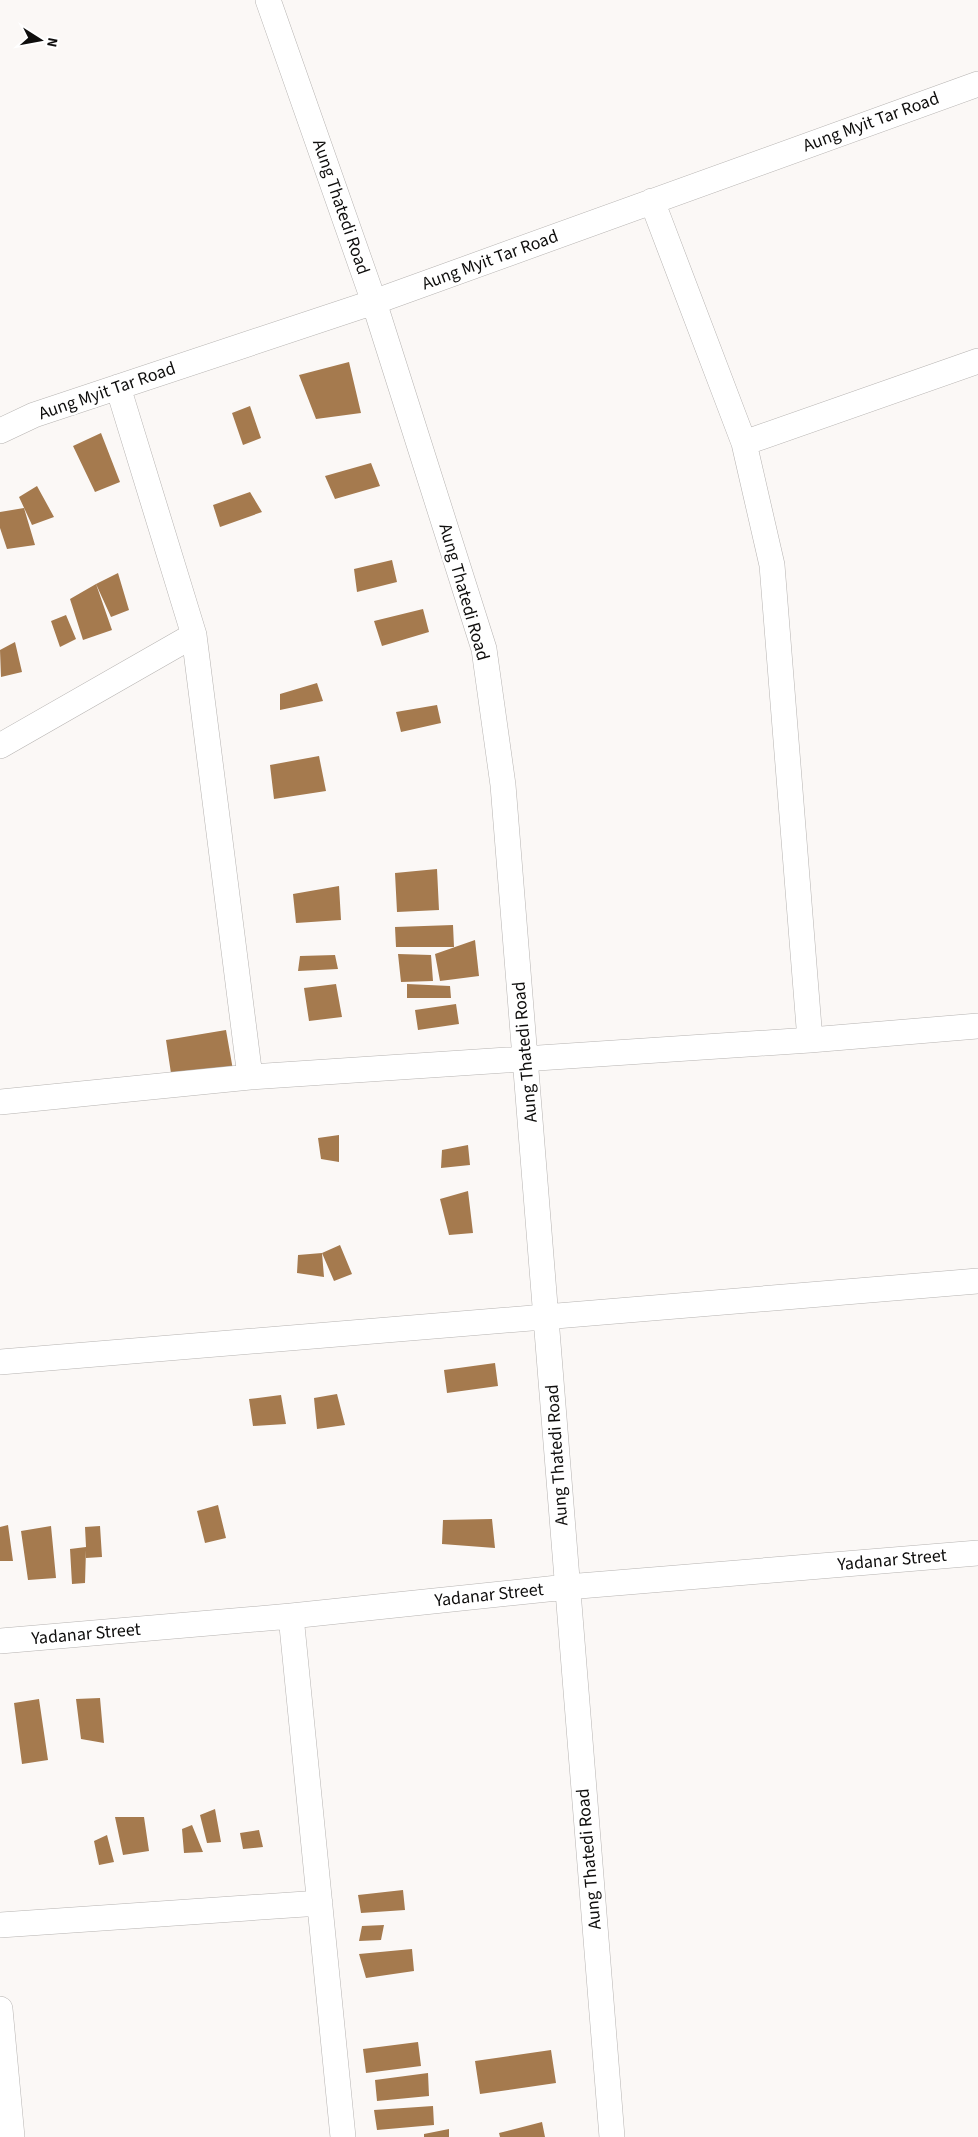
<svg xmlns="http://www.w3.org/2000/svg" width="978" height="2137" font-family="'Source Sans 3',sans-serif">
	<style>
		.building { fill: #a57a4e }
		.lines { fill: none; stroke-linecap: round; stroke-linejoin: round }
		.minor-casing { stroke: #b6b3b1; stroke-width: 26 }
		.minor { stroke: #fff; stroke-width: 25 }
		.labels { text-anchor: middle; dominant-baseline: central; stroke-width: 5; stroke-linejoin: round; paint-order: stroke }
		.street-label { font-size: 18px; fill: #0f0e0d; stroke: #fff }
	</style>
	<rect width="100%" height="100%" fill="#fbf8f6"/>
	<!-- building -->
	<path class="building" d="M 349,362 L 361,413 L 316,419 L 299,375 Z
		M 250,406 L 261,438 L 243,445 L 232,413 Z
		M 101,433 L 120,482 L 95,492 L 73,446 Z
		M 371,463 L 380,486 L 335,499 L 325,476 Z
		M 37,486 L 54,517 L 32,525 L 19,497 Z
		M 250,492 L 262,512 L 220,527 L 213,505 Z
		M 24,508 L 35,545 L 7,549 L 0,528 L 0,512 Z
		M 392,560 L 397,582 L 357,592 L 354,569 Z
		M 118,573 L 129,610 L 111,617 L 96,584 Z
		M 96,584 L 112,630 L 83,640 L 70,599 Z
		M 423,609 L 429,632 L 382,646 L 374,621 Z
		M 66,615 L 76,639 L 60,647 L 51,621 Z
		M 15,642 L 22,672 L 1,677 L 0,650 Z
		M 317,683 L 323,701 L 280,710 L 280,694 Z
		M 437,705 L 441,723 L 401,732 L 396,712 Z
		M 319,756 L 326,791 L 274,799 L 270,765 Z
		M 437,869 L 439,910 L 397,912 L 395,873 Z
		M 339,886 L 341,920 L 296,923 L 293,894 Z
		M 453,925 L 454,947 L 396,947 L 395,927 Z
		M 475,940 L 479,976 L 440,981 L 435,954 Z
		M 398,954 L 431,955 L 433,981 L 401,982 Z
		M 335,955 L 338,969 L 298,971 L 300,956 Z
		M 336,984 L 342,1017 L 309,1021 L 304,988 Z
		M 407,984 L 450,986 L 451,998 L 407,998 Z
		M 456,1004 L 459,1024 L 418,1030 L 415,1010 Z
		M 226,1030 L 233,1070 L 172,1080 L 166,1040 Z
		M 339,1135 L 339,1162 L 321,1159 L 318,1138 Z
		M 468,1145 L 470,1165 L 441,1168 L 442,1150 Z
		M 468,1191 L 473,1233 L 449,1235 L 440,1199 Z
		M 340,1245 L 352,1274 L 334,1281 L 322,1253 Z
		M 322,1253 L 324,1277 L 297,1273 L 298,1255 Z
		M 495,1363 L 498,1386 L 447,1393 L 444,1370 Z
		M 337,1394 L 345,1425 L 317,1429 L 314,1398 Z
		M 281,1395 L 286,1424 L 253,1426 L 249,1399 Z
		M 218,1505 L 226,1538 L 205,1543 L 197,1511 Z
		M 492,1519 L 495,1548 L 442,1544 L 443,1520 Z
		M 8,1525 L 13,1561 L 0,1561 L 0,1527 Z
		M 51,1526 L 56,1578 L 28,1580 L 21,1531 Z
		M 100,1526 L 102,1557 L 86,1558 L 86,1550 L 85,1583 L 72,1584 L 70,1549 L 86,1547 L 85,1527 Z
		M 100,1698 L 104,1743 L 81,1739 L 76,1699 Z
		M 39,1699 L 48,1760 L 22,1764 L 14,1703 Z
		M 215,1809 L 221,1842 L 207,1843 L 200,1815 Z
		M 115,1817 L 144,1817 L 149,1851 L 123,1855 Z
		M 192,1825 L 203,1852 L 184,1853 L 182,1829 Z
		M 259,1830 L 263,1847 L 243,1849 L 240,1833 Z
		M 107,1835 L 114,1862 L 99,1865 L 94,1841 Z
		M 403,1890 L 405,1910 L 361,1913 L 358,1895 Z
		M 384,1925 L 381,1940 L 359,1941 L 362,1926 Z
		M 412,1949 L 414,1971 L 366,1978 L 359,1954 Z
		M 418,2042 L 421,2066 L 366,2073 L 363,2049 Z
		M 551,2050 L 556,2083 L 480,2094 L 475,2061 Z
		M 428,2073 L 429,2096 L 377,2101 L 375,2080 Z
		M 433,2106 L 434,2125 L 377,2130 L 374,2110 Z
		M 542,2122 L 545,2137 L 500,2137 L 499,2133 Z
		M 449,2129 L 449,2137 L 424,2137 L 424,2134 Z"/>
	<g class="lines">
		<defs>
			<path id="minor" d="M 268,0 L 374,302 L 484,649 L 503,785 L 612,2137
				M 652,201 L 744,443 L 772,565 L 810,1040
				M 118,387 L 194,635 L 250,1077
				M 0,431 L 34,415 L 374,302 L 978,84
				M 744,443 L 978,361
				M 0,746 L 194,635
				M 0,1102 L 250,1077 L 810,1040 L 978,1026
				M 0,1362 L 978,1281
				M 291,1616 L 343,2137
				M 0,1641 L 291,1616 L 567,1587 L 978,1553
				M 0,1925 L 320,1903
				M 0,2009 L 12,2137"/>
		</defs>
		<!-- minor casing -->
		<use href="#minor" class="minor-casing"/>
		<!-- minor -->
		<use href="#minor" class="minor"/>
	</g>
	<g class="labels">
		<!-- street labels -->
		<g class="street-label">
			<text transform="translate(871 122) rotate(-20)">Aung Myit Tar Road</text>
			<text transform="translate(341 207) rotate(71)">Aung Thatedi Road</text>
			<text transform="translate(490 260) rotate(-20)">Aung Myit Tar Road</text>
			<text transform="translate(107 391) rotate(-19)">Aung Myit Tar Road</text>
			<text transform="translate(464 592) rotate(74)">Aung Thatedi Road</text>
			<text transform="translate(525 1052) rotate(-95)">Aung Thatedi Road</text>
			<text transform="translate(557 1455) rotate(-94)">Aung Thatedi Road</text>
			<text transform="translate(892 1560) rotate(-5)">Yadanar Street</text>
			<text transform="translate(489 1595) rotate(-6)">Yadanar Street</text>
			<text transform="translate(86 1634) rotate(-5)">Yadanar Street</text>
			<text transform="translate(589 1859) rotate(-95)">Aung Thatedi Road</text>
		</g>
	</g>
	<!-- north arrow -->
	<g transform="translate(40 40) rotate(101)" stroke="#ffffff" stroke-width="4" paint-order="stroke">
	<path d="M0-4L9 19L0 12L-9 19Z" fill="#0f0e0d"/>
	<text y="-8" font-size="14" font-weight="bold" text-anchor="middle" fill="#0f0e0d">N</text>
	</g>
</svg>
